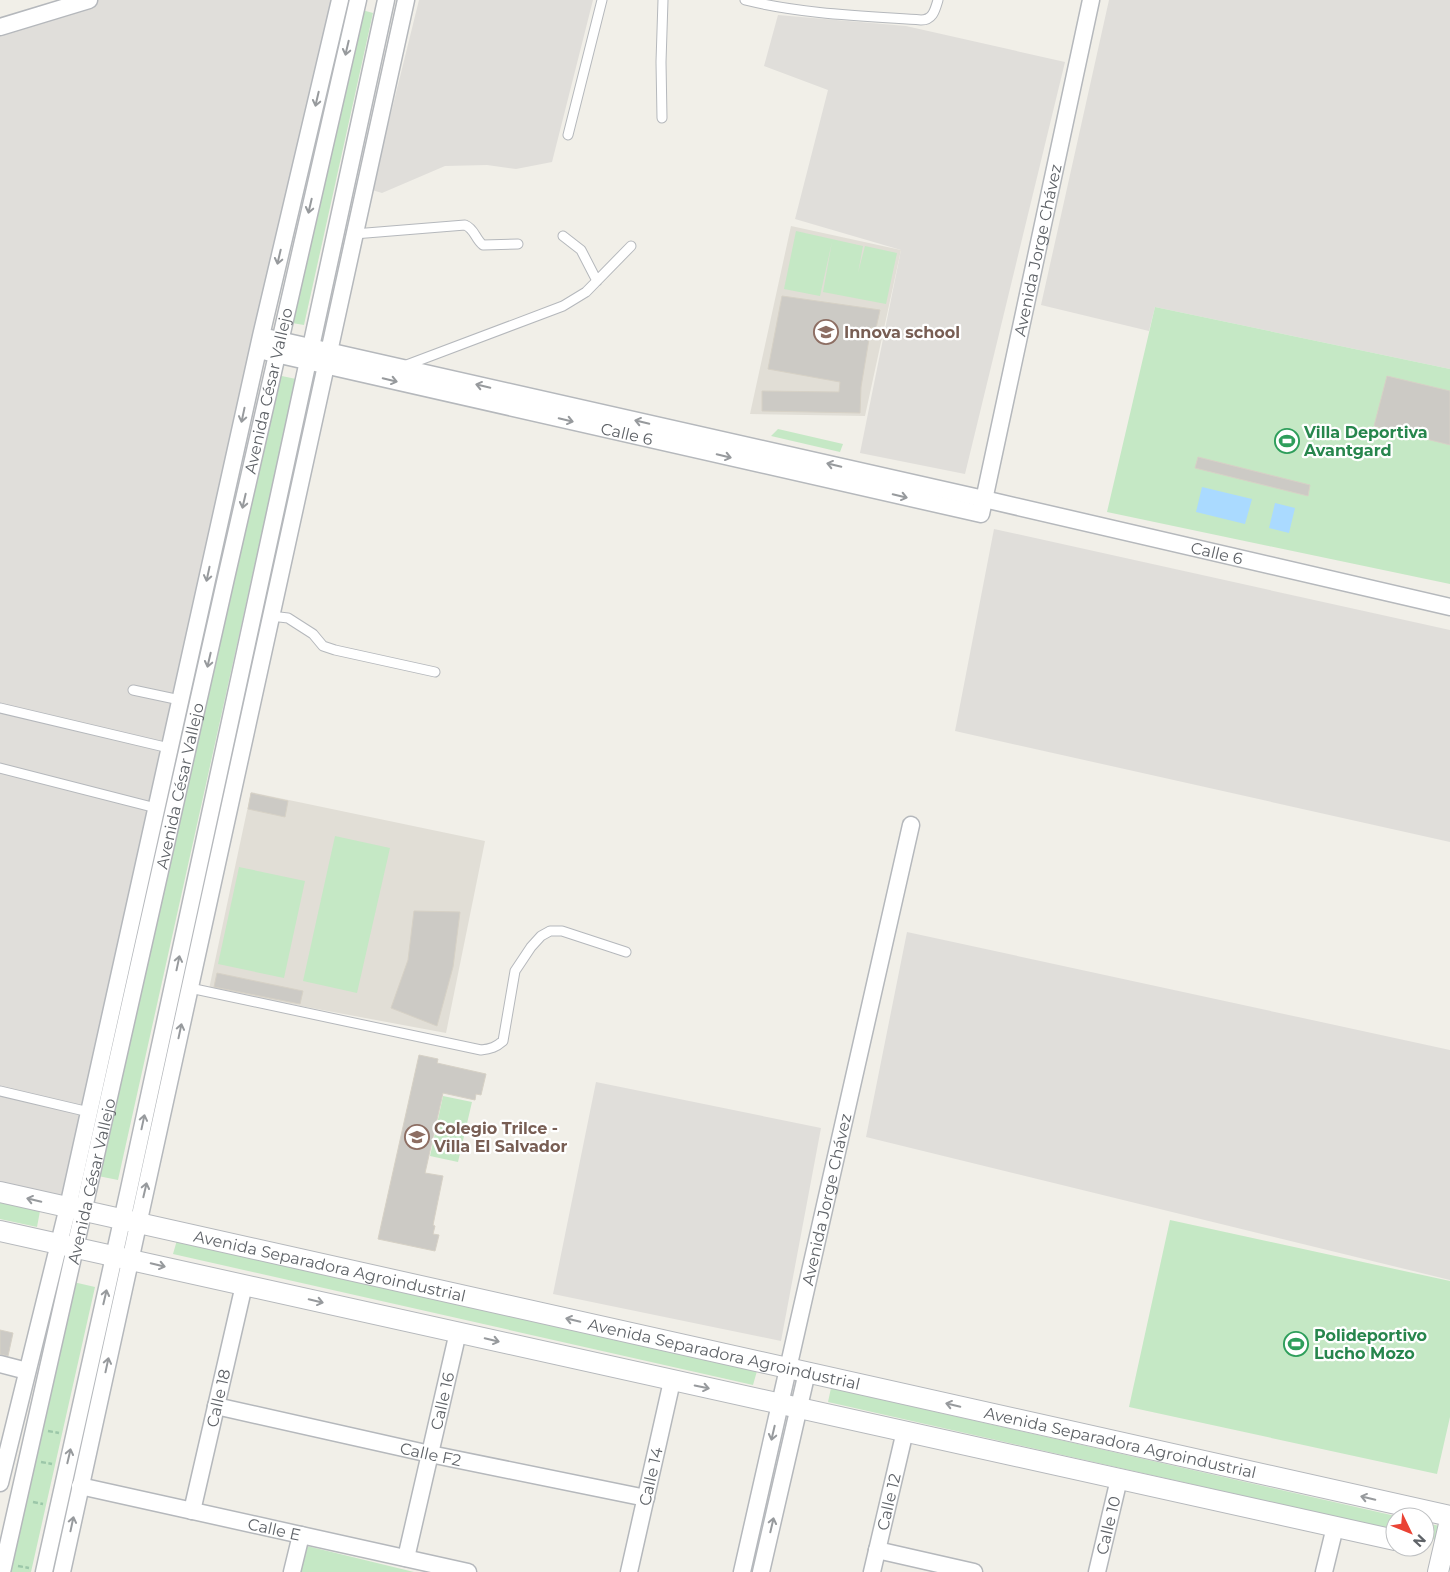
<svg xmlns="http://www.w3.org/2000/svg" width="1450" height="1572" font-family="Montserrat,sans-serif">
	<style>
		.industrial { fill: #e0deda }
		.education { fill: #e1ded6 }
		.green { fill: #c5e8c5 }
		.water { fill: #aadaff }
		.building { fill: #cccac5; stroke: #d6d1c6 }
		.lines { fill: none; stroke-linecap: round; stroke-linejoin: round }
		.service-casing { stroke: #b5b8bc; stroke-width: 11 }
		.minor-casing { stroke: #b5b8bc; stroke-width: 19 }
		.tertiary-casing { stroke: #b5b8bc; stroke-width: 22 }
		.path { stroke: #9cc7a9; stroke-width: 2.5; stroke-dasharray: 5 2.5; stroke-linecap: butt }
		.service { stroke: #fff; stroke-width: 9 }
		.minor { stroke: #fff; stroke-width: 16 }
		.tertiary { stroke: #fff; stroke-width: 20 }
		.oneway { stroke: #979a9d }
		.labels { text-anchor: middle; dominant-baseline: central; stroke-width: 4.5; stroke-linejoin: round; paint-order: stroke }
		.street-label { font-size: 16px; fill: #5f6368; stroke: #fff }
		.education-label { font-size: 16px; font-weight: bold; fill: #785e54; stroke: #fff; text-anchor: start }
		.leisure-label { font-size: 16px; font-weight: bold; fill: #27864d; stroke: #fff; text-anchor: start }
	</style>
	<rect width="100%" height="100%" fill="#f1efe8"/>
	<!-- industrial -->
	<path class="industrial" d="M 61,0 L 331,0 L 62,1197 L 0,1184 L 0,20 Z
		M 419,0 L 593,0 L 552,162 L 516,169 L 487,165 L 445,166 L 382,193 L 372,190 Z
		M 1109,0 L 1450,0 L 1450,369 L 1155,307 L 1149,331 L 1041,305 Z
		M 778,15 L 906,26 L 1065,62 L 965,474 L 860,453 L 901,250 L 795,219 L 828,90 L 764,66 Z
		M 994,529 L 1450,630 L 1450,842 L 955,731 Z
		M 907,932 L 1450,1050 L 1450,1280 L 866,1137 Z
		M 596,1082 L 821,1128 L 781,1341 L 553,1294 Z"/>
	<!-- education -->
	<path class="education" d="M 791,226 L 901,250 L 865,416 L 750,414 Z
		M 251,792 L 485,841 L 446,1033 L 209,989 Z"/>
	<!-- green -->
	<path class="green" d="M 362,10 L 373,13 L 304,325 L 292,323 Z
		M 796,231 L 863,246 L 858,273 L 865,246 L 897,253 L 886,304 L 823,292 L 832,242 L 820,296 L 784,289 Z
		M 1155,307 L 1450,369 L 1450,584 L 1107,512 Z
		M 277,375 L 296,379 L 118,1180 L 98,1176 Z
		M 778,429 L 843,444 L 840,452 L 771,436 Z
		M 335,836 L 390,848 L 357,993 L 303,981 Z
		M 239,867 L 305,881 L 284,978 L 218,964 Z
		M 443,1096 L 472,1102 L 458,1162 L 430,1156 Z
		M 0,1202 L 40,1211 L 37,1227 L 0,1219 Z
		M 1170,1220 L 1450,1281 L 1450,1417 L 1437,1474 L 1129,1407 Z
		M 177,1240 L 757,1371 L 753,1385 L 173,1254 Z
		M 69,1281 L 95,1287 L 31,1572 L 4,1572 Z
		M 831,1388 L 1400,1517 L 1395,1517 L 1395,1530 L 828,1402 Z
		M 1425,1523 L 1440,1526 L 1436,1540 L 1425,1537 Z
		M 307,1546 L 414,1572 L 301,1572 Z"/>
	<!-- water -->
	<path class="water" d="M 1202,487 L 1252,499 L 1245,524 L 1196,512 Z
		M 1275,503 L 1295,508 L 1289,533 L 1269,528 Z"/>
	<!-- building -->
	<path class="building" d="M 782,296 L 880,310 L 876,328 L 871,327 L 861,387 L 860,413 L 762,411 L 762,391 L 839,392 L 840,382 L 768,369 Z
		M 1387,376 L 1450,391 L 1450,445 L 1374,426 Z
		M 1198,457 L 1310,485 L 1308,496 L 1195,468 Z
		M 251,793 L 288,801 L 285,817 L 248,809 Z
		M 414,911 L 460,912 L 453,967 L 437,1026 L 391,1008 L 408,960 Z
		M 217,973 L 303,991 L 300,1004 L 214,987 Z
		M 419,1055 L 438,1059 L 437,1063 L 486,1074 L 481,1095 L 476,1094 L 475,1100 L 443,1093 L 425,1173 L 443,1176 L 433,1225 L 435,1226 L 433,1234 L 439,1235 L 435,1251 L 378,1239 Z
		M 0,1330 L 13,1333 L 8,1356 L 0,1354 Z"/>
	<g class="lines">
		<defs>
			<path id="service" d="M 745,0 C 802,14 862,16 921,20 C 933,20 935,10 938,0
				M 662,118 L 661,62 L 663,0
				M 568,135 L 602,0
				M 354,234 L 465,225 C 475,229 475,239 483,245 L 518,244
				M 563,236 L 581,250 L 597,281
				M 404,366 L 563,306 L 586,292 L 631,246
				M 271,616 L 288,618 L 313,634 L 323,646 L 335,650 L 435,672
				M 133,690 L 180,700
				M 0,708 L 169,748
				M 0,768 L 156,808
				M 190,988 L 481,1050 C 491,1049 496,1047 503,1041 L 515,971 L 531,947 L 541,936 L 550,931 L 562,931 L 626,952
				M 0,1091 L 89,1112"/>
			<g id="minor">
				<path d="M 0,27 L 89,0"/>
				<path id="s1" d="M 270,338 L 984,499 L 1450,607"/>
				<path id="s2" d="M 267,352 L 981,514 L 1091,0"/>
				<path d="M 0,1364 L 27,1371"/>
				<path id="s3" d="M 216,1406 L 430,1454 L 646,1498"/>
				<path d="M 0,1483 L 68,1207 L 261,336 L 340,0"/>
				<path id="s4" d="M 80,1486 L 468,1572"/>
				<path id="s5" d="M 192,1511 L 244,1285"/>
				<path d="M 877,1550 L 974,1572"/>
				<path id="s6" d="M 406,1558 L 458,1332"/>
				<path id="s7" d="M 2,1572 C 124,1049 235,523 358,0"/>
				<path d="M 44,1572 L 129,1189 L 386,0"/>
				<path d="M 62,1572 L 406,0"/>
				<path d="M 292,1572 L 301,1535"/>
				<path id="s8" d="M 629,1572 L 672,1381"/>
				<path id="s9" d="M 742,1572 L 911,825"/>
				<path d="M 761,1572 L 807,1372"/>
				<path id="s10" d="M 872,1572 L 905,1431"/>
				<path id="s11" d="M 1097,1572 L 1119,1479"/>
				<path d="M 1324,1572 L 1335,1527"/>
			</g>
			<g id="tertiary">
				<path id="s12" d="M 0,1192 L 1450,1516"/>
				<path d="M 0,1231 L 1395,1540"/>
				<path d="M 1438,1572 L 1450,1520"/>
			</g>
		</defs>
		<!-- service casing -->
		<use href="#service" class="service-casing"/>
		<!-- minor casing -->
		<use href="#minor" class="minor-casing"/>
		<!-- tertiary casing -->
		<use href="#tertiary" class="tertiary-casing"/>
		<!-- path -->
		<path class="path" d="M 48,1431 L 59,1433
			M 41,1462 L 52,1464
			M 33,1502 L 43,1504
			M 18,1566 L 29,1568"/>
		<!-- service -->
		<use href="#service" class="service"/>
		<!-- minor -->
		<use href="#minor" class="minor"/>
		<!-- tertiary -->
		<use href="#tertiary" class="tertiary"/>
	</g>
	<!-- one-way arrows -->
	<defs><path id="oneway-shaft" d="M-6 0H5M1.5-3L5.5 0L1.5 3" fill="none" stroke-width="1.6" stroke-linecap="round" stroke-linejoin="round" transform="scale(1.25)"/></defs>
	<g class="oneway">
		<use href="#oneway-shaft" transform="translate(347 48) rotate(103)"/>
		<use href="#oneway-shaft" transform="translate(317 99) rotate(103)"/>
		<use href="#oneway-shaft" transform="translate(310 206) rotate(103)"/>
		<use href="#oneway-shaft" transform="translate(279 257) rotate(103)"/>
		<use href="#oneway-shaft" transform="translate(390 380) rotate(13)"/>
		<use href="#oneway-shaft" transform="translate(483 386) rotate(-167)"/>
		<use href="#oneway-shaft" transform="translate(243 415) rotate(102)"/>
		<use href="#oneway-shaft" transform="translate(566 420) rotate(13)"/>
		<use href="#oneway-shaft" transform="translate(642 422) rotate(-167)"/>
		<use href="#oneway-shaft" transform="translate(724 456) rotate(13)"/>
		<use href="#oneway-shaft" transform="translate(834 465) rotate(-167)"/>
		<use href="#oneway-shaft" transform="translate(900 496) rotate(13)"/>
		<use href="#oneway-shaft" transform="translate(244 501) rotate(103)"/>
		<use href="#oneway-shaft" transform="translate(208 574) rotate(102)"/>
		<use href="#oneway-shaft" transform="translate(209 660) rotate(103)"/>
		<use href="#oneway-shaft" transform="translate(178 963) rotate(-78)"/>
		<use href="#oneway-shaft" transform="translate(180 1031) rotate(-78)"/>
		<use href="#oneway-shaft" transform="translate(143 1122) rotate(-78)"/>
		<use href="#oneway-shaft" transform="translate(145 1190) rotate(-77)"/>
		<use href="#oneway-shaft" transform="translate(34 1200) rotate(-167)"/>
		<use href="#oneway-shaft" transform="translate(158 1265) rotate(13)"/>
		<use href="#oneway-shaft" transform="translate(105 1297) rotate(-77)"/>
		<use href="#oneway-shaft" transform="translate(316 1301) rotate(13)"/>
		<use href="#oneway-shaft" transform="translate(573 1320) rotate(-167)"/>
		<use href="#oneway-shaft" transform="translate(492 1340) rotate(13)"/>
		<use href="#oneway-shaft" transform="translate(107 1365) rotate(-78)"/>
		<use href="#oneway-shaft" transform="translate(702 1387) rotate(12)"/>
		<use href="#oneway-shaft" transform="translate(953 1405) rotate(-167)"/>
		<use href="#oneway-shaft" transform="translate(773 1433) rotate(103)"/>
		<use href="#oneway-shaft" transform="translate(69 1456) rotate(-77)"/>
		<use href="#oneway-shaft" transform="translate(1368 1498) rotate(-167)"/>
		<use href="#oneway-shaft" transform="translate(72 1524) rotate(-78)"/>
		<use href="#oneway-shaft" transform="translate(772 1525) rotate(-77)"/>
	</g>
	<!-- icons -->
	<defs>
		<symbol id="school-ring" viewBox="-11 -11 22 22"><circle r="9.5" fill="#fff" stroke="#8d6e63" stroke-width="1.5"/><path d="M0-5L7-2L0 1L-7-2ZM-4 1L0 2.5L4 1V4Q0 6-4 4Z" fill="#8d6e63"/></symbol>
		<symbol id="stadium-ring" viewBox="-11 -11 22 22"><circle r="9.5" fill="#fff" stroke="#2e9e5b" stroke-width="1.5"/><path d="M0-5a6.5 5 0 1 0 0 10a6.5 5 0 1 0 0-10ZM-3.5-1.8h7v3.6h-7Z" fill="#2e9e5b"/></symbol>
	</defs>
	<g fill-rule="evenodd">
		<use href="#school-ring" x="812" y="318" width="28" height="28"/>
		<use href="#stadium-ring" x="1273" y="427" width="28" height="28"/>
		<use href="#school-ring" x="403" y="1123" width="28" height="28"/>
		<use href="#stadium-ring" x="1282" y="1330" width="28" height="28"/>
	</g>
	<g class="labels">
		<!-- street labels -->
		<g class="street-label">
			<text stroke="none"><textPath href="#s2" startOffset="1002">Avenida Jorge Chávez</textPath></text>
			<text stroke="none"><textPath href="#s7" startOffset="1211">Avenida César Vallejo</textPath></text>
			<text stroke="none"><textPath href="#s2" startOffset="369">Calle 6</textPath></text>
			<text stroke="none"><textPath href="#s1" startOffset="971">Calle 6</textPath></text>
			<text stroke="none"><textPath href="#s7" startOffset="806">Avenida César Vallejo</textPath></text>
			<text stroke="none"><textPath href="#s7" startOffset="401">Avenida César Vallejo</textPath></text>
			<text stroke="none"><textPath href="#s9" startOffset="382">Avenida Jorge Chávez</textPath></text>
			<text stroke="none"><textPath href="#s12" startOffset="338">Avenida Separadora Agroindustrial</textPath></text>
			<text stroke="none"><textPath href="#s12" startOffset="742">Avenida Separadora Agroindustrial</textPath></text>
			<text stroke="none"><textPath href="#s5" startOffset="116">Calle 18</textPath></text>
			<text stroke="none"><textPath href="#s6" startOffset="161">Calle 16</textPath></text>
			<text stroke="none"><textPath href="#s12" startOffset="1148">Avenida Separadora Agroindustrial</textPath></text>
			<text stroke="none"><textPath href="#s3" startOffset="220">Calle F2</textPath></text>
			<text stroke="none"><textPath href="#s8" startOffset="98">Calle 14</textPath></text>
			<text stroke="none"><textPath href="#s10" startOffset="72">Calle 12</textPath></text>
			<text stroke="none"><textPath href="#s11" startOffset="48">Calle 10</textPath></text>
			<text stroke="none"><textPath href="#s4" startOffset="199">Calle E</textPath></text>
		</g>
		<!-- education labels -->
		<g class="education-label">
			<text x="844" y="332">Innova school</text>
			<text x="434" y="1128">Colegio Trilce -<tspan x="434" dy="18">Villa El Salvador</tspan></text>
		</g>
		<!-- leisure labels -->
		<g class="leisure-label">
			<text x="1304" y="432">Villa Deportiva<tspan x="1304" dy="18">Avantgard</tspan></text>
			<text x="1314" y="1335">Polideportivo<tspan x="1314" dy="18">Lucho Mozo</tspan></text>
		</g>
	</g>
	<!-- north arrow -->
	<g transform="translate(1410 1532) rotate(133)"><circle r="24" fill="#ffffff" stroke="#bfc1c3"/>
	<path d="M0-4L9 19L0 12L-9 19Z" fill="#ea4335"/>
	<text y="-8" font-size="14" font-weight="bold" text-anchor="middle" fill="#5f6368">N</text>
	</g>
</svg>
